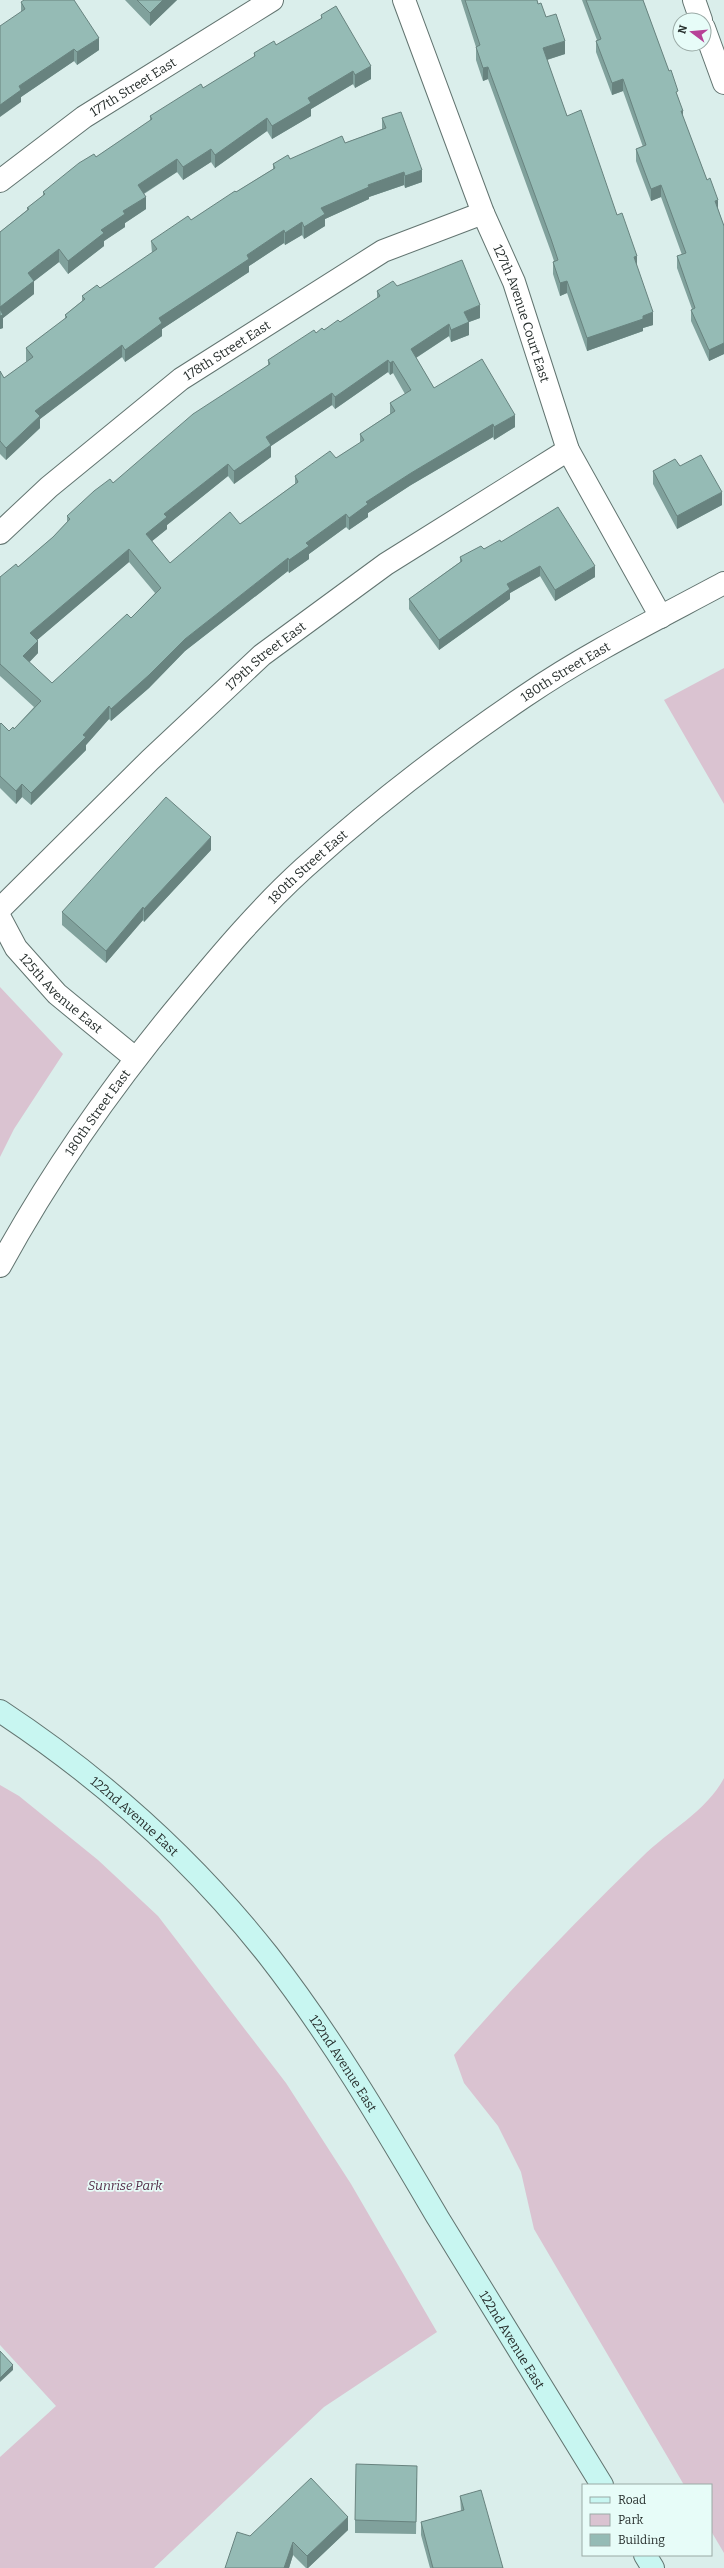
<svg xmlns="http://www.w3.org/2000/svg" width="724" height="2568" font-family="Bitter,serif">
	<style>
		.green { fill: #dac3d1 }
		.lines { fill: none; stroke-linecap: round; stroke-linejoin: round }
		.street-casing { stroke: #627470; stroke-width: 24 }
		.secondary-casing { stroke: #627470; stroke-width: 24 }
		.street { stroke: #fff; stroke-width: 22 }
		.secondary { stroke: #c8f6f1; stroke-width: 22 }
		.wall { fill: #80a19c; fill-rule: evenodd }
		.shaded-wall { fill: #68837f }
		.building { fill: #95bbb5; stroke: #68837f; fill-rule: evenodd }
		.labels { text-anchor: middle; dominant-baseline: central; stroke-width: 3.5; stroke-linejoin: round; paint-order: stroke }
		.street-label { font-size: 13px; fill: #262e2c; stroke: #e7fcf8 }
		.park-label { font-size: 13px; font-style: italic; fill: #552d49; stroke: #e7fcf8 }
	</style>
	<rect width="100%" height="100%" fill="#daeeeb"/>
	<!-- green -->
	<path class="green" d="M 724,668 L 724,804 L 664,700 Z
		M 0,987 L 63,1054 L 14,1129 L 0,1157 Z
		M 724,1778 L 724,2553 L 711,2531 L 711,2485 L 684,2485 L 534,2229 L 521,2172 L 498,2126 L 464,2083 L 454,2055 C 513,1986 577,1920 642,1857 C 668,1831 707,1811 724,1778 Z
		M 0,1785 L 19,1796 L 98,1860 L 158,1916 L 286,2083 L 351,2184 L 437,2332 L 324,2407 L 154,2568 L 0,2568 L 0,2457 L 56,2406 L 0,2345 Z"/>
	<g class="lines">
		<defs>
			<g id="street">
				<path id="s1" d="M 404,0 L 483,213 L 514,282 L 568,450 L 661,617"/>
				<path d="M 694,0 L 701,20"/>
				<path d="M 704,28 L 724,83"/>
				<path id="s2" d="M 0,181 L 84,117 L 272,0"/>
				<path id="s3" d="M 0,533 L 49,487 L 181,379 L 383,251 L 483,213"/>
				<path id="s4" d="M 0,909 L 150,760 L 262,655 L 386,564 L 568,450"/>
				<path id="s5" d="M 0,918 L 16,948 L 57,994 L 135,1058"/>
				<path id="s6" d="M 0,1266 C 53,1169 113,1084 184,999 C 222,953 260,908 304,868 C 374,805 448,748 525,696 C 588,653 657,619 724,583"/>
			</g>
			<g id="secondary">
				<path id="s7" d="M 0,1711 C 100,1777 193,1860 268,1955 C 332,2037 385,2128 438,2218 C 492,2307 547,2396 602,2485"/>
				<path d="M 645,2555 L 653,2568"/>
			</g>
		</defs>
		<!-- street casing -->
		<use href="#street" class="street-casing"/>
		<!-- secondary casing -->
		<use href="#secondary" class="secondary-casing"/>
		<!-- street -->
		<use href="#street" class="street"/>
		<!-- secondary -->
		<use href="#secondary" class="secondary"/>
	</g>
	<!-- wall -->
	<path class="wall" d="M 125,0 L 177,0 L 150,26 Z
		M 461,0 L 537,0 L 538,4 L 546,17 L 565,54 L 547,60 L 567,116 L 617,215 L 637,268 L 653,325 L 643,328 L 643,331 L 587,351 L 567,293 L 560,296 L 553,274 L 553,262 L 554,261 L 551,252 L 488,79 L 483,81 L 476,60 L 476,47 Z
		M 582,0 L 643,0 L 678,97 L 683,117 L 718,209 L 724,226 L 724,354 L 709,361 L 691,321 L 691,310 L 692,309 L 677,268 L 677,256 L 682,255 L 661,197 L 651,201 L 636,161 L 636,149 L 643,147 L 623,91 L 612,95 L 596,52 L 596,41 L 597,40 Z
		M 21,2 L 99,50 L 77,65 L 74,61 L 21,97 L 21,102 Z
		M 321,15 L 371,79 L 355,88 L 353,84 L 311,109 L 311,116 L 272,139 L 267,131 L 215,168 L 211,162 L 183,180 L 177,172 L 144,194 L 146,209 L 125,223 L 125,227 L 104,241 L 104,246 L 68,274 L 59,262 L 34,281 L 34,294 L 3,318 L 3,328 L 0,329 L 0,232 L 27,210 L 27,208 L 43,196 L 43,192 L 96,157 L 150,121 L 150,116 L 203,88 L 254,57 L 254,53 L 276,45 L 321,19 Z
		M 382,118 L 422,182 L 405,188 L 404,185 L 369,197 L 369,199 L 325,219 L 325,226 L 304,239 L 302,235 L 285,245 L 284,243 L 249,266 L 249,272 L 162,329 L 162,336 L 125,362 L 122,357 L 40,419 L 40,428 L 6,460 L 0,454 L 0,371 L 4,378 L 27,362 L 26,361 L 26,348 L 65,319 L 65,315 L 82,301 L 82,296 L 100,288 L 152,253 L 151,241 L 191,220 L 273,169 L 273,164 L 345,143 L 382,129 Z
		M 397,286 L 480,318 L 469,322 L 469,335 L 451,342 L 449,336 L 416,358 L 434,388 L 515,427 L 494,440 L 493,437 L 411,485 L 368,513 L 368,517 L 349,530 L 346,527 L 309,554 L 309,559 L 289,573 L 288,571 L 185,651 L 149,688 L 111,721 L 109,719 L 86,745 L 86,750 L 31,805 L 22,797 L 16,804 L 0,788 L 0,724 L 9,731 L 14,729 L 34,707 L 0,676 L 0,577 L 18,567 L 53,537 L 67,522 L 67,516 L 113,483 L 268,365 L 268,360 L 316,333 L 340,322 L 377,298 L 377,291 ZM 388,372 L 390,375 L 393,373 L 405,394 L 390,403 L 390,414 L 360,434 L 360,443 L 336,458 L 295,476 L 295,484 L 240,524 L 170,563 L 152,541 L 167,529 L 167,525 L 228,476 L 234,484 L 271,457 L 271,446 L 332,405 L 335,409 ZM 129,562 L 155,593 L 131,618 L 52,683 L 29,662 L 38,653 L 37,640 Z
		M 680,466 L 722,505 L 677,529 L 653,484 L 653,471 Z
		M 501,542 L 595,577 L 555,601 L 540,576 L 510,593 L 510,599 L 439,650 L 409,609 L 409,599 L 460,562 L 460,557 L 484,549 Z
		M 211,850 L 144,922 L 143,920 L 106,963 L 62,925 L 62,912 Z
		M 417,2478 L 416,2534 L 355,2533 L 355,2520 Z
		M 460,2496 L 503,2568 L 430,2568 L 421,2535 L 421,2522 L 461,2511 Z
		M 348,2530 L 308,2568 L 306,2568 L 293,2555 L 289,2568 L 225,2568 L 250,2536 Z"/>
	<!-- shaded-wall -->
	<path class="shaded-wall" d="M 163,0 L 177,0 L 150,26 L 150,13 Z
		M 99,38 L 99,50 L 77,65 L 77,52 Z
		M 565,41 L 565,54 L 543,61 L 543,48 Z
		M 74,49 L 74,61 L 21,97 L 21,102 L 0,117 L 0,105 L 19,86 Z
		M 371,66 L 371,79 L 355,88 L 355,75 Z
		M 488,67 L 488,79 L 483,81 L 483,68 Z
		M 353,71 L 353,84 L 311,109 L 311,116 L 272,139 L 272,126 L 308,98 Z
		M 623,79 L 623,91 L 612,95 L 612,83 Z
		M 681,111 L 683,111 L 683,122 Z
		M 267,118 L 267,131 L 215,168 L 215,155 Z
		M 211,149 L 211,162 L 183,180 L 183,167 Z
		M 177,159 L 177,172 L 138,197 L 138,185 Z
		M 422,170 L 422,182 L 405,188 L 405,176 Z
		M 404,172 L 404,185 L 369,197 L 369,199 L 325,219 L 325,226 L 304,239 L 304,227 L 321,208 L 368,185 Z
		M 661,185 L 661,197 L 651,201 L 651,189 Z
		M 146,197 L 146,209 L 125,223 L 125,227 L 104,241 L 104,246 L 68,274 L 68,261 L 101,230 L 123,211 Z
		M 718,200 L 718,211 L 715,201 Z
		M 302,222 L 302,235 L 285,245 L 285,233 Z
		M 284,230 L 284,243 L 249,266 L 249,272 L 162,329 L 162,336 L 125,362 L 125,350 L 159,318 L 247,255 Z
		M 59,249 L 59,262 L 28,286 L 34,281 L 34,294 L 3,318 L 3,328 L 0,329 L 0,307 L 28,273 Z
		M 637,256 L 637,269 L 634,257 Z
		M 567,281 L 567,293 L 560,296 L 560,283 Z
		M 480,305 L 480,318 L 469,322 L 469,335 L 451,342 L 451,330 L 464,312 Z
		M 653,312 L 653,325 L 643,328 L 643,331 L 587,351 L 587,338 Z
		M 449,324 L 449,336 L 411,361 L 411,349 Z
		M 724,343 L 724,354 L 709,361 L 709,350 Z
		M 122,345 L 122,357 L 40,419 L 40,428 L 6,460 L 6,448 L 35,411 Z
		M 388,360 L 388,372 L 335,409 L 335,397 Z
		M 393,361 L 393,373 L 390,375 L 390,363 Z
		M 332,393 L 332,405 L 271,446 L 271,457 L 234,484 L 234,471 L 266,437 Z
		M 515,415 L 515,427 L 494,440 L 494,427 Z
		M 493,424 L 493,437 L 411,485 L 368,513 L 368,517 L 349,530 L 349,518 L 366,502 L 411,473 Z
		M 228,464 L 228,476 L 167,525 L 167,529 L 146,546 L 146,534 L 164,514 Z
		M 722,492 L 722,505 L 677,529 L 677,516 Z
		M 346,514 L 346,527 L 309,554 L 309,559 L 289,573 L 289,560 L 306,543 Z
		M 129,549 L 129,562 L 30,646 L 30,633 Z
		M 288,558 L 288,571 L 185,651 L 149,688 L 111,721 L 111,709 L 185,639 Z
		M 540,566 L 540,576 L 510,593 L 510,599 L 439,650 L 439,640 L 507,584 Z
		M 595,566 L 595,577 L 555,601 L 555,590 Z
		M 38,641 L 38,653 L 23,669 L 23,656 Z
		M 109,706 L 109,719 L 86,745 L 86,750 L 31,805 L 31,793 Z
		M 22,784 L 22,797 L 16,804 L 16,791 Z
		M 211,837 L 211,850 L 144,922 L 144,909 Z
		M 143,907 L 143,920 L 106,963 L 106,951 Z
		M 13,2365 L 13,2370 L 0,2382 L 0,2378 Z
		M 348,2517 L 348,2530 L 308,2568 L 307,2568 L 307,2556 Z
		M 293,2542 L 293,2555 L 289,2568 L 284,2568 Z"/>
	<!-- building -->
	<path class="building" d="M 24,0 L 74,0 L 99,38 L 77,52 L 74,49 L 19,86 L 21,90 L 0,105 L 0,26 L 25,9 L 21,2 Z
		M 137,0 L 163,0 L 150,13 Z
		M 465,0 L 537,0 L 538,4 L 541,3 L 546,17 L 556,14 L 565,41 L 543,48 L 567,116 L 581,110 L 617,215 L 622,213 L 637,256 L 634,257 L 653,312 L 643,316 L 643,319 L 587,338 L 567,281 L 560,283 L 553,262 L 558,260 L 551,239 L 488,67 L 483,68 L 476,47 L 480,45 Z
		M 586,0 L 643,0 L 669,71 L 671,70 L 678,91 L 676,92 L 683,111 L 681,111 L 707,180 L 710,178 L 718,200 L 715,201 L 724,226 L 724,343 L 709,350 L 691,310 L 695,308 L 677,256 L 686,253 L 661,185 L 651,189 L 636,149 L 646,145 L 623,79 L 612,83 L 596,41 L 601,39 Z
		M 336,6 L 371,66 L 355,75 L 353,71 L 308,98 L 311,103 L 272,126 L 267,118 L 215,155 L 211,149 L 183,167 L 177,159 L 138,185 L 146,197 L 123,211 L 125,214 L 101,230 L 104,233 L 68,261 L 59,249 L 28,273 L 34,281 L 0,307 L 0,232 L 29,209 L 27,208 L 45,194 L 43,192 L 79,163 L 94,154 L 96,157 L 152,119 L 150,116 L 201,84 L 203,88 L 255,56 L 254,53 L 274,41 L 276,45 L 322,18 L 321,15 Z
		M 401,112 L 422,170 L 405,176 L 404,172 L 368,185 L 369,187 L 321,208 L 325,214 L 304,227 L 302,222 L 285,233 L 284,230 L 247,255 L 249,259 L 159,318 L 162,323 L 125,350 L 122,345 L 35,411 L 40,416 L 6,448 L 0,441 L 0,442 L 0,371 L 4,378 L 33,357 L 26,348 L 67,317 L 65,315 L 85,299 L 82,296 L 97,285 L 100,288 L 157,249 L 151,241 L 188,216 L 191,220 L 235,191 L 236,192 L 275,168 L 273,164 L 288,155 L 290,159 L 342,136 L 345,143 L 386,128 L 382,118 Z
		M 462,260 L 480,305 L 464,312 L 469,322 L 451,330 L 449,324 L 411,349 L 434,388 L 482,359 L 515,415 L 494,427 L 493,424 L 411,473 L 366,502 L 368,504 L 349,518 L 346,514 L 306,543 L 309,546 L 289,560 L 288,558 L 185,639 L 149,675 L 111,709 L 109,706 L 83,735 L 86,737 L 31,793 L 22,784 L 16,791 L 0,776 L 0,724 L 1,723 L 9,731 L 13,727 L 14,729 L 41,701 L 0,664 L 0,577 L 16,564 L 18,567 L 53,537 L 70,519 L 67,516 L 94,491 L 110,479 L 113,483 L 193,414 L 270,364 L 268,360 L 314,330 L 316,333 L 322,328 L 324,330 L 338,320 L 340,322 L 380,296 L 377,291 L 393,281 L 397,286 ZM 388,360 L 390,363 L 393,361 L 411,390 L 390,403 L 395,411 L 360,434 L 364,440 L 336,458 L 330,451 L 295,476 L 298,482 L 240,524 L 230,512 L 170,563 L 146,534 L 167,517 L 164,514 L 228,464 L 234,471 L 271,445 L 266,437 L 332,393 L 335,397 ZM 129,549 L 161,588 L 131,618 L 127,614 L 52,683 L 23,656 L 38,641 L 30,633 Z
		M 0,309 L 3,315 L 0,316 Z
		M 701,455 L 722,492 L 677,516 L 653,471 L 675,459 L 680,466 Z
		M 558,507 L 595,566 L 555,590 L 540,566 L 507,584 L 510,589 L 439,640 L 409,599 L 462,561 L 460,557 L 481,546 L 484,549 L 500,540 L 501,542 Z
		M 166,797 L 211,837 L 144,909 L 143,907 L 106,951 L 62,912 Z
		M 0,2351 L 13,2365 L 0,2378 Z
		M 356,2464 L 417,2466 L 416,2522 L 355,2520 Z
		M 311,2478 L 348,2517 L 307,2556 L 293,2542 L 284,2568 L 225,2568 L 237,2532 L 250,2536 Z
		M 481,2490 L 503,2568 L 433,2568 L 421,2522 L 464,2510 L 460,2496 Z"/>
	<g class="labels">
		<!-- street labels -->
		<g class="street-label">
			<text stroke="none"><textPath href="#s2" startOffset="163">177th Street East</textPath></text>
			<text stroke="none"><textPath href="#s1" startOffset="335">127th Avenue Court East</textPath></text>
			<text stroke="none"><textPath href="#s3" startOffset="292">178th Street East</textPath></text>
			<text stroke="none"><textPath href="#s4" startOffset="367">179th Street East</textPath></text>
			<text stroke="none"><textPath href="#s6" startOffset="830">180th Street East</textPath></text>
			<text stroke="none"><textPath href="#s6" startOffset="506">180th Street East</textPath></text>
			<text stroke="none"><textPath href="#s5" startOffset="98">125th Avenue East</textPath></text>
			<text stroke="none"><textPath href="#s6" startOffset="182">180th Street East</textPath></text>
			<text stroke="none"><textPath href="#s7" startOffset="171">122nd Avenue East</textPath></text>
			<text stroke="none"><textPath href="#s7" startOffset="496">122nd Avenue East</textPath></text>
			<text stroke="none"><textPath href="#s7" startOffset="820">122nd Avenue East</textPath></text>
		</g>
		<!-- park labels -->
		<g class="park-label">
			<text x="125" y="2185">Sunrise Park</text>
		</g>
	</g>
	<!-- legend -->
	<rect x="582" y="2484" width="130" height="72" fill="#e7fcf8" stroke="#9aaaa6"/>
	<rect x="590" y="2497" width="20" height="6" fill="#c8f6f1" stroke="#9aaaa6"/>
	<text x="618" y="2504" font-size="12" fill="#262e2c">Road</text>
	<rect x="590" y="2514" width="20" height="12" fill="#dac3d1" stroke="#9aaaa6"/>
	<text x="618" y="2524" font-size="12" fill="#262e2c">Park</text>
	<rect x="590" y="2534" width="20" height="12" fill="#95bbb5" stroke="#9aaaa6"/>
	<text x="618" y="2544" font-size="12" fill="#262e2c">Building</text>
	<!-- north arrow -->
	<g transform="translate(692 32) rotate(286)"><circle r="19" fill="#e7fcf8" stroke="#9aaaa6"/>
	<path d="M0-3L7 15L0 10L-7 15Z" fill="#b74197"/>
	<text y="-6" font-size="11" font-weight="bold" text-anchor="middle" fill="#262e2c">N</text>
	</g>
</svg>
